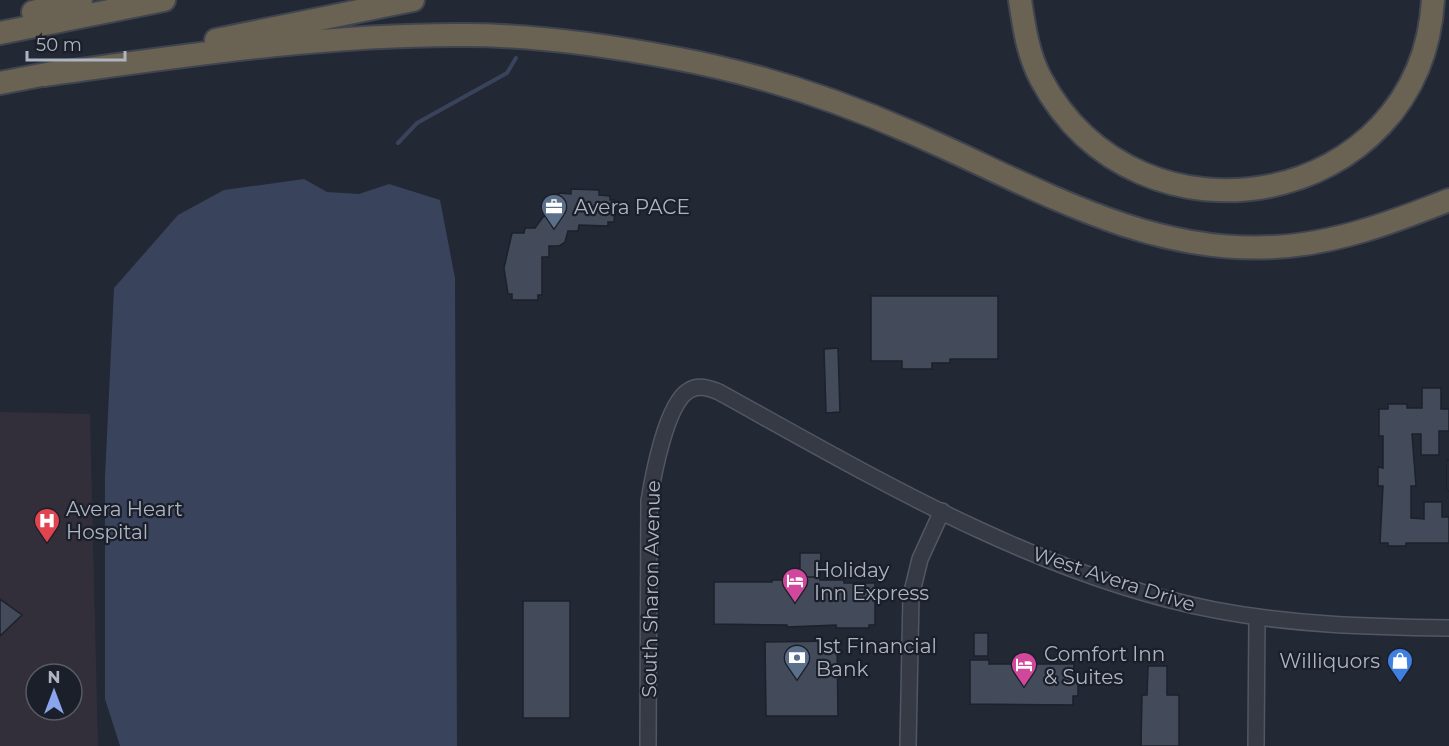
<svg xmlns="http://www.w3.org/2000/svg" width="1449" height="746" font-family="Montserrat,sans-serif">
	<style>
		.medical { fill: #322f3a; fill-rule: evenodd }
		.water { fill: #39435c }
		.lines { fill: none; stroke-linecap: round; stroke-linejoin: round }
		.stream { stroke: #39435c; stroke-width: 4 }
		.building { fill: #434a59; stroke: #1c212b; stroke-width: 1.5 }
		.minor-casing { stroke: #525763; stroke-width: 18 }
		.highway-casing { stroke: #3f444f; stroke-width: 26 }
		.minor { stroke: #353a45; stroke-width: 15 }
		.highway { stroke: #6a6353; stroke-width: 22 }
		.labels { text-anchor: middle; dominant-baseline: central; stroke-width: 4.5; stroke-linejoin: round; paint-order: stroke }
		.poi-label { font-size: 20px; fill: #afb4c2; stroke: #1a1f29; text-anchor: start }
		.street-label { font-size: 20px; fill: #afb4c2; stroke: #1a1f29 }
	</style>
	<rect width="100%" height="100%" fill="#222834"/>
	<!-- medical -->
	<path class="medical" d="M 0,412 L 90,414 L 98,746 L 0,746 ZM 36,674 L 72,674 L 72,710 L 36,710 Z"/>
	<!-- water -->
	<path class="water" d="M 304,179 L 327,192 L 359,194 L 389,184 L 440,200 L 455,278 L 457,746 L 120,746 L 105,699 L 105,477 L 114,288 L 178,215 L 224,190 Z"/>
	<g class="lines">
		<!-- stream -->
		<path class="stream" d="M 398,143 L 417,123 L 507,73 L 516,58"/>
	</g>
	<!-- building -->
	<path class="building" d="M 571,189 L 599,190 L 599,195 L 610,196 L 610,200 L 615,200 L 614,222 L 608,222 L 608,226 L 579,225 L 578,231 L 568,231 L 565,242 L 559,246 L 549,246 L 549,257 L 542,257 L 542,295 L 538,295 L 538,300 L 512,300 L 512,294 L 508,294 L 504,268 L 512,233 L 524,233 L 525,228 L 535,228 L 543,217 L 553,214 L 554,204 L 559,204 L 559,193 L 571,194 Z
		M 871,296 L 998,296 L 998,359 L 950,359 L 950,363 L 932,363 L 932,369 L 902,369 L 902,361 L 871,361 Z
		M 838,348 L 840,412 L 826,413 L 824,349 Z
		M 1422,388 L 1441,388 L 1441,409 L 1449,409 L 1449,431 L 1439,431 L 1439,455 L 1421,455 L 1421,434 L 1412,434 L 1416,486 L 1411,486 L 1411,518 L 1424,519 L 1424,502 L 1442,502 L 1442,517 L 1449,517 L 1449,543 L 1406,543 L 1406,546 L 1388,546 L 1388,543 L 1380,543 L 1383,486 L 1378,486 L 1378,467 L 1383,468 L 1383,436 L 1379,436 L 1379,409 L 1388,409 L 1388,404 L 1407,404 L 1407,408 L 1422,408 Z
		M 1447,460 L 1449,460 L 1449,491 L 1447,490 Z
		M 800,553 L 821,553 L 820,577 L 800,577 Z
		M 794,577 L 820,577 L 820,580 L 844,580 L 844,583 L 875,583 L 875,625 L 869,625 L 869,628 L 836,628 L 836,625 L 787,627 L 787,625 L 714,624 L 714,582 L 772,582 L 772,580 L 794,580 Z
		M 0,599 L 22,615 L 0,636 Z
		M 523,601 L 570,601 L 570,718 L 523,718 Z
		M 974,633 L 988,633 L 988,656 L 974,656 Z
		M 837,641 L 838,716 L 766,716 L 765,642 Z
		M 970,660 L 989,660 L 989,664 L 1074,664 L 1073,681 L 1078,681 L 1078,696 L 1073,696 L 1073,705 L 970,704 Z
		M 1148,666 L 1167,666 L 1167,695 L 1179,695 L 1179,746 L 1141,746 L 1142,695 L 1147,695 Z"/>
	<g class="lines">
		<defs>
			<path id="minor" d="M 648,746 L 649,501 C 653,476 666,405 688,391 C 698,384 709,388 719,392 C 874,478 1039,576 1215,610 C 1293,625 1370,627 1449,628
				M 908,746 L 911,596 L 920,559 L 942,511
				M 1256,746 L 1257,617"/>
			<path id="highway" d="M 1020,0 C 1024,27 1028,55 1041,79 C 1139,262 1421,208 1433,0
				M 33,12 L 81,0
				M 0,33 L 164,0
				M 216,40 L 413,0
				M 44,75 C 183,56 324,34 465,35 C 535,35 605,45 674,58 C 755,73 835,99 910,132 C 1027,182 1142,255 1274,247 C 1335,244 1393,222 1449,200
				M 0,83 L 57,72"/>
		</defs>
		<!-- minor casing -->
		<use href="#minor" class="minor-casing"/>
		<!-- highway casing -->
		<use href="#highway" class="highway-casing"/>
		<!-- minor -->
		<use href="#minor" class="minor"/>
		<!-- highway -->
		<use href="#highway" class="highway"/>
	</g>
	<!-- icons -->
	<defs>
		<symbol id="office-pin" viewBox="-11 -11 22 30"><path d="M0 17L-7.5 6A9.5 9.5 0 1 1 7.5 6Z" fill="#5c6f8a" stroke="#1a1f29"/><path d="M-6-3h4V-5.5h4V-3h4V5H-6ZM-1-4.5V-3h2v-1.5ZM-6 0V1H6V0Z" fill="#fff"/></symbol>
		<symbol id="hospital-pin" viewBox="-11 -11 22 30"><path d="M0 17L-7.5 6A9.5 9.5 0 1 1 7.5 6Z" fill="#e0444e" stroke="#1a1f29"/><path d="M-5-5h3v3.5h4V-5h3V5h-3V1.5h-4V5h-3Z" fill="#fff"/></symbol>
		<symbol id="hotel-pin" viewBox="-11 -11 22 30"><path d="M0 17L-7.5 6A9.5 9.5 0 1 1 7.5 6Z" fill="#d1479c" stroke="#1a1f29"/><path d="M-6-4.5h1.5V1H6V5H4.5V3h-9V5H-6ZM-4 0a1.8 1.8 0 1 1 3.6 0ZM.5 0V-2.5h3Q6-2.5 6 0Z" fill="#fff"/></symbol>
		<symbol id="bank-pin" viewBox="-11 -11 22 30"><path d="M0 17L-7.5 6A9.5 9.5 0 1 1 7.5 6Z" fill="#5c6f8a" stroke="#1a1f29"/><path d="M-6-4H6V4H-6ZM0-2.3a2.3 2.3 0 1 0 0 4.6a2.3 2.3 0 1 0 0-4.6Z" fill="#fff"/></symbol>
		<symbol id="shop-pin" viewBox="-11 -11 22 30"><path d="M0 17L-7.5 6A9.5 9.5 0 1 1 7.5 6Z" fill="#3f7fe0" stroke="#1a1f29"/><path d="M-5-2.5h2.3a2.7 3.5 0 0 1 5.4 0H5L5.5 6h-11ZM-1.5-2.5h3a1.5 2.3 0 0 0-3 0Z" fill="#fff"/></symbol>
	</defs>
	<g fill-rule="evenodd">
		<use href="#office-pin" x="539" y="192" width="30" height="40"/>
		<use href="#hospital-pin" x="32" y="506" width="30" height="40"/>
		<use href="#hotel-pin" x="780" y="566" width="30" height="40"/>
		<use href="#bank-pin" x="782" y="643" width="30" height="40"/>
		<use href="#shop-pin" x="1385" y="646" width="30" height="40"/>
		<use href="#hotel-pin" x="1009" y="650" width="30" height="40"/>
	</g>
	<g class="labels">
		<!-- poi labels -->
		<g class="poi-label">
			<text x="574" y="207">Avera PACE</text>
			<text x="66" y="509">Avera Heart<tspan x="66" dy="23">Hospital</tspan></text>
			<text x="814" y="570">Holiday<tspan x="814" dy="23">Inn Express</tspan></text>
			<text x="816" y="646">1st Financial<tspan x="816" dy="23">Bank</tspan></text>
			<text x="1044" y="654">Comfort Inn<tspan x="1044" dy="23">&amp; Suites</tspan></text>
			<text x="1380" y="661" text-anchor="end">Williquors</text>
		</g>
		<!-- street labels -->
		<g class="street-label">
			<text transform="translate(1114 579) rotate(18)">West Avera Drive</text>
			<text transform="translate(651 589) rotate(-89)">South Sharon Avenue</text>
		</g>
	</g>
	<!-- north arrow -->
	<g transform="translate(54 692)"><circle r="28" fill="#1a1f29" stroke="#565b66" stroke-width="1.5"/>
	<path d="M0-4.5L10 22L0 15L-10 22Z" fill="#8aa5ec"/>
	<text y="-9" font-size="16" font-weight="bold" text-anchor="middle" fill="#afb4c2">N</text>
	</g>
	<!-- scale -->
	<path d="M27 51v9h98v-9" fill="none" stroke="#afb4c2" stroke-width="3"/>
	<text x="36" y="51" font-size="18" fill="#afb4c2" stroke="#1a1f29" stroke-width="4.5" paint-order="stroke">50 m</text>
</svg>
